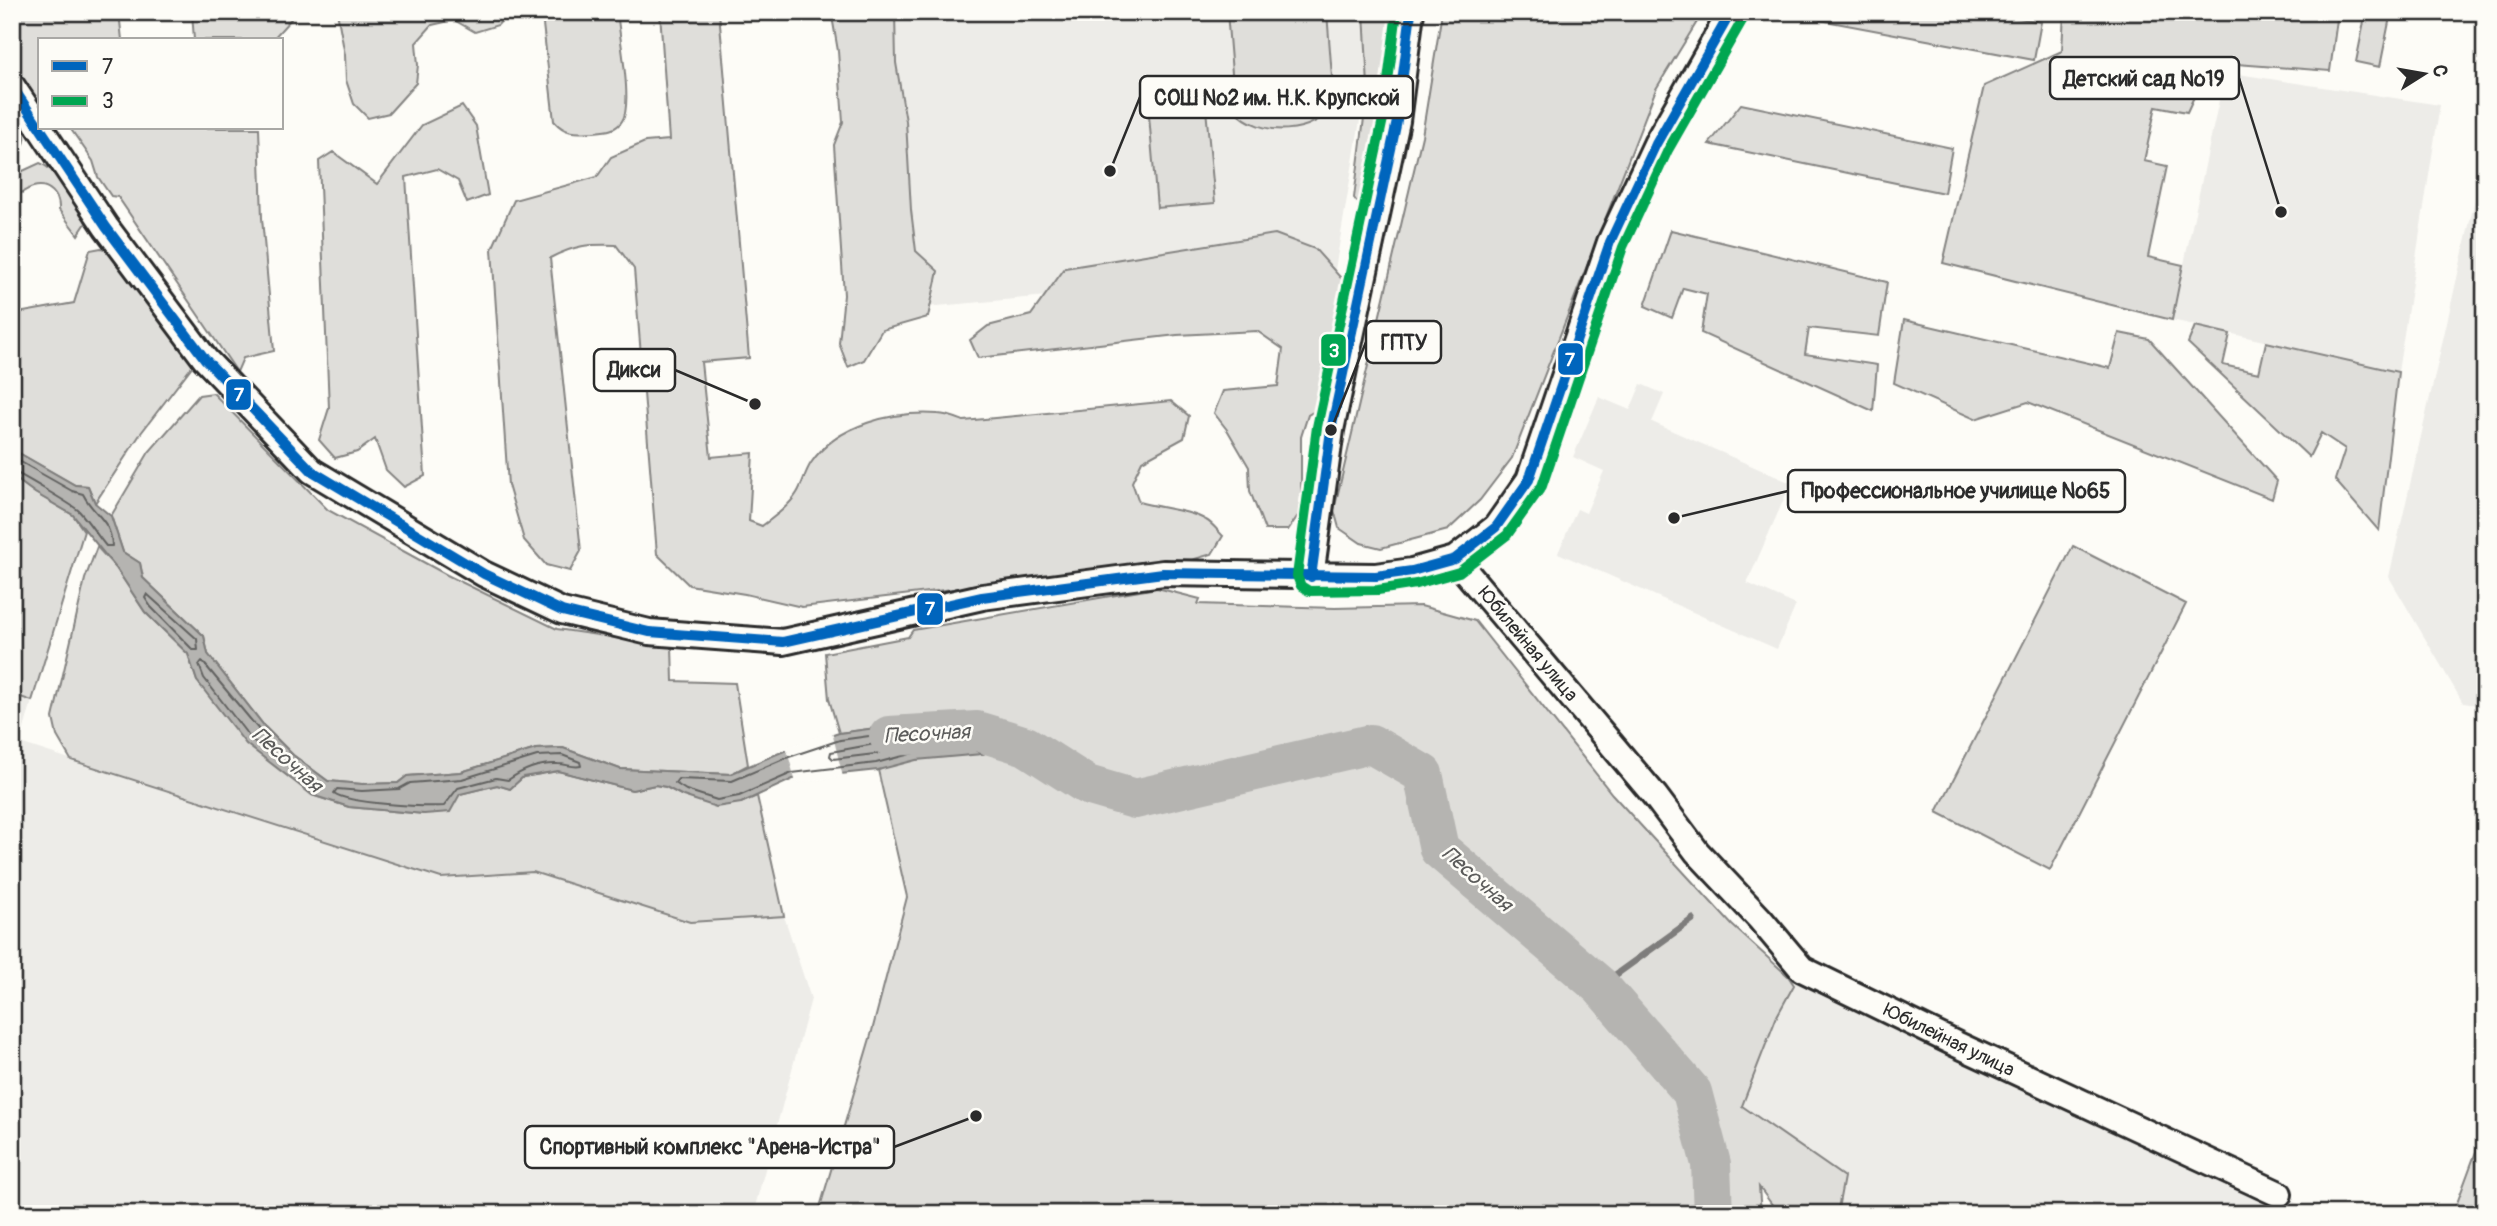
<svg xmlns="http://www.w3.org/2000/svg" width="2497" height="1226" font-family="Pangolin,sans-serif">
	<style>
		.built { fill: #edece8 }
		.green { fill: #dfdeda; stroke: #858482; stroke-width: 2 }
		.water { fill: #b5b4b1; stroke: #7e7d7b; stroke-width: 2 }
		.pier { fill: #fdfcf7 }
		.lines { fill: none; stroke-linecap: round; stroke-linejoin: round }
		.shore { stroke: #626261; stroke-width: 2 }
		.stream { stroke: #7e7d7b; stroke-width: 7 }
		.river { stroke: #b5b4b1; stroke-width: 40 }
		.minor-casing { stroke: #2b2b2b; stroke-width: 30 }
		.minor { stroke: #fdfcf7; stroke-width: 24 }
		.bus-1-casing { stroke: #fdfcf7; stroke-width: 16 }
		.bus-2-casing { stroke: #fdfcf7; stroke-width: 16 }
		.bus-1 { stroke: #0065bd; stroke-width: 10 }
		.bus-2 { stroke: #00a651; stroke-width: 10 }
		.labels { text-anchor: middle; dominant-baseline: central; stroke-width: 5; stroke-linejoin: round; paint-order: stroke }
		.street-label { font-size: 19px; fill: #2b2b2b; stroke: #fdfcf7 }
		.water-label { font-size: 21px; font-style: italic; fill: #5b5b5a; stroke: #fdfcf7 }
		.leader { fill: none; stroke: #2b2b2b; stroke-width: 2.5 }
		.callout-dot { fill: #2b2b2b; stroke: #fdfcf7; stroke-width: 2.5 }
		.callout { fill: #fdfcf7; stroke: #2b2b2b; stroke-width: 2.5 }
		.callout-label { font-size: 21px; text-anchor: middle; font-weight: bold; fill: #2b2b2b }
		.line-badge { stroke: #fdfcf7; stroke-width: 2.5 }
		.badge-label { font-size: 19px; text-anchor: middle; font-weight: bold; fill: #fff }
	</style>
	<rect width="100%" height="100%" fill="#fdfcf7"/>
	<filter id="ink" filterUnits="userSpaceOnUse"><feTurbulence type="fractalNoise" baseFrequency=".0143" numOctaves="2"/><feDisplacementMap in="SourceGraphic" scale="14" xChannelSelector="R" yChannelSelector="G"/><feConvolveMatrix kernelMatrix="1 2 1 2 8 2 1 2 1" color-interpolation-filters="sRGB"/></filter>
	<g filter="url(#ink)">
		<!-- built -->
		<path class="built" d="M 853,12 L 1365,12 L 1368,72 L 1335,270 L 882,311 Z
			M 2225,72 L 2440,105 L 2398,372 L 2172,320 Z
			M 2485,155 L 2485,706 L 2463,703 L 2389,577 Z
			M 1641,384 L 1664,394 L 1652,422 L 1791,483 L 1747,583 L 1796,605 L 1777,649 L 1558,553 L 1577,509 L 1586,513 L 1604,471 L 1573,457 L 1599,397 L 1630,410 Z
			M 12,694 L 32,701 L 20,743 L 440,878 L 533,872 L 690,922 L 784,916 L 811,999 L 753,1214 L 12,1214 Z
			M 1802,969 L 2279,1194 L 2304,1207 L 2301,1214 L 1837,1214 L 1844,1177 L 1742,1106 L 1777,1016 Z"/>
		<!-- green -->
		<path class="green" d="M 12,12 L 119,12 L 122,40 L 40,40 L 40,113 L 12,75 Z
			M 192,12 L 289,12 L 291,19 L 272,40 L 194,40 Z
			M 337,12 L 509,12 L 498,25 L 475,32 L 454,20 L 432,25 L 416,43 L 418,65 L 416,83 L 389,113 L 368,118 L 354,104 L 346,80 L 345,55 Z
			M 552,12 L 615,12 L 618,19 C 620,40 633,105 622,121 C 616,131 604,131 593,132 C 577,133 566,135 554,121 L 543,24 Z
			M 660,12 L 719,12 L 749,358 L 701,362 L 711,457 L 753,453 L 749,521 L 762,526 C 775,516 789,506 797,493 C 803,483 805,472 811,463 C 837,424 894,411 938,414 C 946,414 956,418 964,421 L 1171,401 L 1189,416 L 1184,438 L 1142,461 L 1132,482 L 1139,502 C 1159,508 1190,510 1206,520 C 1212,523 1218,531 1223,536 L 1212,554 L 1188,561 L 802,607 L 745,594 L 689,585 L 657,554 L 634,269 L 616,245 C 588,244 575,245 550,258 L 581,551 L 570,571 L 546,565 L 524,540 L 508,485 L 492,249 L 514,200 L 597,177 L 611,157 L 645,142 L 669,140 Z
			M 825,12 L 895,12 L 896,63 L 906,121 L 911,210 L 916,251 L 938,271 L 928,317 L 882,330 L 864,360 L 848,367 L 839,343 L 844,295 L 834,145 L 843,122 L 838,51 L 833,22 Z
			M 1227,12 L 1327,12 L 1334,103 C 1317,136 1258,138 1235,110 Z
			M 1364,12 L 1400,12 L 1376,207 L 1365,212 L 1354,198 L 1368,86 Z
			M 1442,12 L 1703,12 L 1656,89 L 1512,458 L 1480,500 L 1448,530 L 1381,548 L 1361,543 L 1339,528 L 1334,510 L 1422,136 Z
			M 1822,12 L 1988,12 L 2041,22 L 2034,60 L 1820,20 Z
			M 2064,12 L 2338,12 L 2330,71 L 2210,62 L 2187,112 L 2156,106 L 2144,161 L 2167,166 L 2148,257 L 2183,265 L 2172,320 L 1943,263 L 1984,86 L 2062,51 Z
			M 2366,12 L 2391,12 L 2380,67 L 2356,62 Z
			M 1205,99 L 1215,203 L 1157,208 L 1148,104 Z
			M 1741,104 L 1952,148 L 1944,193 L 1709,144 Z
			M 462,106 L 476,126 L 488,195 L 467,203 L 458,181 L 437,169 L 406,177 L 425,476 L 404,487 L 386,470 L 375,439 L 357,452 L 335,458 L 319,440 L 329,408 L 319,161 L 333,152 L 377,184 L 422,125 Z
			M 12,114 C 25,131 34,142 12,156 Z
			M 70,128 L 259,128 L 262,218 L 274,351 L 243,358 L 237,372 L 118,197 L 111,196 L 98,177 L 93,161 Z
			M 40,163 C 56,169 82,206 86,223 L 78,235 L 59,210 C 60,196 49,182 33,187 C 26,189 19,195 12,198 L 12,176 Z
			M 1671,230 L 1887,282 L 1879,336 L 1809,328 L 1805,354 L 1877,365 L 1873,411 L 1701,333 L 1707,294 L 1683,288 L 1672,318 L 1645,306 Z
			M 1275,234 L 1315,249 L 1348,286 L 1354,310 L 1333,400 L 1308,415 L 1301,437 L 1301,511 L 1288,530 L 1265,530 L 1250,491 L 1249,467 L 1228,431 L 1214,413 L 1223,391 L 1278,386 L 1283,349 L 1257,331 L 1177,335 L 978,358 L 970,340 L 988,326 L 1031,315 L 1065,268 Z
			M 101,248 L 111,251 L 193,365 L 141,433 L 95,503 L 88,486 L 75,485 L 12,449 L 12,314 L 74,303 L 90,250 Z
			M 1904,320 L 2110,368 L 2119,333 L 2149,339 L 2277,481 L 2272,499 L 2028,402 L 1975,419 L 1894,383 Z
			M 2195,326 L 2230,334 L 2223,365 L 2259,373 L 2266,342 L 2398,372 L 2379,531 L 2335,480 L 2345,449 L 2321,433 L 2309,457 L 2188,343 Z
			M 213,393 L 328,510 L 447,575 L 557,629 L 672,646 L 673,681 L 735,683 L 748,765 L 731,774 L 620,769 L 563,748 L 536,749 L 461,772 L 407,776 L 398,783 L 362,784 L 328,781 L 293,755 L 265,727 L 208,654 L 204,636 L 143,578 L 140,563 L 123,552 L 111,516 L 149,452 L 199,395 Z
			M 12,476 L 35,493 L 73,515 L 84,531 L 32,701 L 12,694 Z
			M 2073,546 L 2186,604 L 2050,870 L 1937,812 Z
			M 97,547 L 116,568 L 145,612 L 188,654 L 197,681 L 312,795 L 349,807 L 424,814 L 460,794 L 497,785 L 510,789 L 523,777 L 558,771 L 632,790 L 655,785 L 666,787 L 681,795 L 741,803 L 757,796 L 784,916 L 690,922 L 533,872 L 441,878 L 71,760 L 57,736 L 53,718 L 85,579 Z
			M 1157,588 L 1200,599 L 1198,604 L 1335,608 L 1421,606 L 1475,621 L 1612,794 L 1732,925 L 1788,976 L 1794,985 L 1777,1016 L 1742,1106 L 1844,1177 L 1837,1214 L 1779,1214 L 1759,1187 L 1761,1214 L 818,1214 L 871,1035 L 907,897 L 878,770 L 881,769 L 869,729 L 839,733 L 829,699 L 825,653 L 908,637 L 913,630 Z
			M 2485,1127 L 2485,1214 L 2453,1214 Z"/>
		<!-- water -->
		<path class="water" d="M 12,449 L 75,485 L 88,486 L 95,503 L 111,516 L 123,552 L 140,563 L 143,578 L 204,636 L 208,654 L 265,727 L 293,755 L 328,781 L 362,784 L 398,783 L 407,776 L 461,772 L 536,749 L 563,748 L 620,769 L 730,774 L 784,751 L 839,733 L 890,726 L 930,725 L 982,754 L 916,760 L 878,770 L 793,779 L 741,803 L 716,807 L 683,796 L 666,787 L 655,785 L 632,790 L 558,771 L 523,777 L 510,789 L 497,785 L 460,794 L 450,812 L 424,814 L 349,807 L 312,795 L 246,744 L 197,681 L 188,654 L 145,612 L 116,568 L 73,515 L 35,493 L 12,476 Z"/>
		<!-- pier -->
		<path class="pier" d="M 832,732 L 843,777 L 796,783 L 786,747 Z"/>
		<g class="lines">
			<!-- shore -->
			<path class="shore" d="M 12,457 L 72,491 L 83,494 C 94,516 111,519 112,546 L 106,546 C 97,535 89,522 79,511 C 74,506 17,472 12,471
				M 147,594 L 197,639 L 198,650 L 193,650 L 151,607 L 145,598 Z
				M 202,661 L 260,731 L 285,757 L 285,761 L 281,762 L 251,739 L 204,678 L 199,665 Z
				M 928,732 L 950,744 L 950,749 L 914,753 L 876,763 L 792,773 L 739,796 L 717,800 L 686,790 L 675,783 L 678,779 L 732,781 L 786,758 L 840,740 L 891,733 Z
				M 891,741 L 898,742 L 900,747 L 875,754 L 833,759 L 830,756 L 831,752 Z
				M 562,755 L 580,762 L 581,766 C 573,768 567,764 558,764 C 540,763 522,770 508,780 L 496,778 L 458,788 L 444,806 C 424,807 348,804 334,793 L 337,789 L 362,791 L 399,789 L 410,783 L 462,779 L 537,756 Z"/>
			<!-- stream -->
			<path class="stream" d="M 1600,986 L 1693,919"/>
			<!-- river -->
			<path class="river" d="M 889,736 L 977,731 L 1026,746 L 1087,785 L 1135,799 L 1371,744 L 1423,774 L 1439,849 L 1600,986 L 1692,1092 L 1711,1164 L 1713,1214"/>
			<defs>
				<path id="minor" d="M 12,86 L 106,227 L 205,359 L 312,471 L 484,574 L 562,611 L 649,632 L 783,642 L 982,597 L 1163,573 L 1376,576 L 1412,571 L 1455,559 L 1496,527 L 1529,480 L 1610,242 L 1656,144 L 1731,12
					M 1455,559 L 1655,796 L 1697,852 L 1760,919 L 1802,969 L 1956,1044 L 2279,1194
					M 1311,577 L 1331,430 L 1397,121 L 1411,12"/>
			</defs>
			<!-- minor casing -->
			<use href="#minor" class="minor-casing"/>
			<!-- minor -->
			<use href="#minor" class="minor"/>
			<defs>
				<path id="bus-1" d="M 12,86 L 106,227 L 205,359 L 312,471 L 484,574 L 562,611 L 649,632 L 783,642 L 982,597 L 1163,573 L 1376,576 L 1412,571 L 1455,559 L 1496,527 L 1529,480 L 1610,242 L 1656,144 L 1731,12
					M 1311,577 L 1331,430 L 1397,121 L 1411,12"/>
				<path id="bus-2" d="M 1397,12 L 1383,119 L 1317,427 L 1297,576 L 1301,586 L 1309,591 L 1378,590 L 1416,584 L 1459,572 L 1507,535 L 1542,486 L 1623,247 L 1668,150 L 1743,19"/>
			</defs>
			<!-- bus-1 casing -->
			<use href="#bus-1" class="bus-1-casing"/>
			<!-- bus-2 casing -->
			<use href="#bus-2" class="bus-2-casing"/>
			<!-- bus-1 -->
			<use href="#bus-1" class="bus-1"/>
			<!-- bus-2 -->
			<use href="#bus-2" class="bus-2"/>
		</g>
	</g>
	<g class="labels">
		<!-- street labels -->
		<g class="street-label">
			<text transform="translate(1528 644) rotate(50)">Юбилейная улица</text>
			<text transform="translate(1949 1040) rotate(26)">Юбилейная улица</text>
		</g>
		<!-- water labels -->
		<g class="water-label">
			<text transform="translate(927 734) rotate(-3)">Песочная</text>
			<text transform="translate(287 760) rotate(42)">Песочная</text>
			<text transform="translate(1477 879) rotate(42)">Песочная</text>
		</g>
	</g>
	<!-- callouts -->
	<path class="leader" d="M2281 212L2239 78M1110 171L1140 97M1331 430L1366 342M755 404L675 370M1674 518L1788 491M976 1116L894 1147"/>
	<g class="callout-dot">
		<circle cx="2281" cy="212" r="7"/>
		<circle cx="1110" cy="171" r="7"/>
		<circle cx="1331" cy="430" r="7"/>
		<circle cx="755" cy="404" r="7"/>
		<circle cx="1674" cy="518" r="7"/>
		<circle cx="976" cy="1116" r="7"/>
	</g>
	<g class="callout">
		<rect x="2050" y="57" width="189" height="42" rx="7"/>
		<rect x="1140" y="76" width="273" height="42" rx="7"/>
		<rect x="1366" y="321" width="75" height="42" rx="7"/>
		<rect x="594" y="349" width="81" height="42" rx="7"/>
		<rect x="1788" y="470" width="337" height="42" rx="7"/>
		<rect x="525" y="1126" width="369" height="42" rx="7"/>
	</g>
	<g class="callout-label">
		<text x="2144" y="86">Детский сад №19</text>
		<text x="1277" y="105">СОШ №2 им. Н.К. Крупской</text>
		<text x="1404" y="350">ГПТУ</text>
		<text x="634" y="377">Дикси</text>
		<text x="1956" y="498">Профессиональное училище №65</text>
		<text x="710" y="1154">Спортивный комплекс "Арена-Истра"</text>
	</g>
	<g class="line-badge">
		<rect x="1320" y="333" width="27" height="34" rx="7" fill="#00a651"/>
		<rect x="1557" y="342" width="27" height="34" rx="7" fill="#0065bd"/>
		<rect x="225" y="378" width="27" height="33" rx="7" fill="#0065bd"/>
		<rect x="916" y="592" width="28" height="34" rx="7" fill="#0065bd"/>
	</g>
	<g class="badge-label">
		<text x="1334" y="357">3</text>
		<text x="1570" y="366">7</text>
		<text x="239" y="401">7</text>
		<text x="930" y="615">7</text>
	</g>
	<!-- margin -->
	<rect width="2497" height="1226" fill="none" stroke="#fdfcf7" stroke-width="42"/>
	<rect x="21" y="21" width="2455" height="1184" fill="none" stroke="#2b2b2b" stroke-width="2.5" filter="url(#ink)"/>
	<!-- legend -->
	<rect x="38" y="38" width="245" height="91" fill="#fdfcf7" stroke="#a9a8a5" stroke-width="2"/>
	<rect x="52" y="61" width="35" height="10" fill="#0065bd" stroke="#a9a8a5" stroke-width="2"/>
	<text x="102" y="74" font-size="21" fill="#2b2b2b">7</text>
	<rect x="52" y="96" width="35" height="10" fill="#00a651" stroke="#a9a8a5" stroke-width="2"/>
	<text x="102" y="108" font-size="21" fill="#2b2b2b">3</text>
	<!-- north arrow -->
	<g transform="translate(2424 74) rotate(79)" stroke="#fdfcf7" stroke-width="5" paint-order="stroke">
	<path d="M0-5L12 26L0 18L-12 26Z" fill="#2b2b2b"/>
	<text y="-10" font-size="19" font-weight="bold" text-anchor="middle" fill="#2b2b2b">С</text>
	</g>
</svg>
